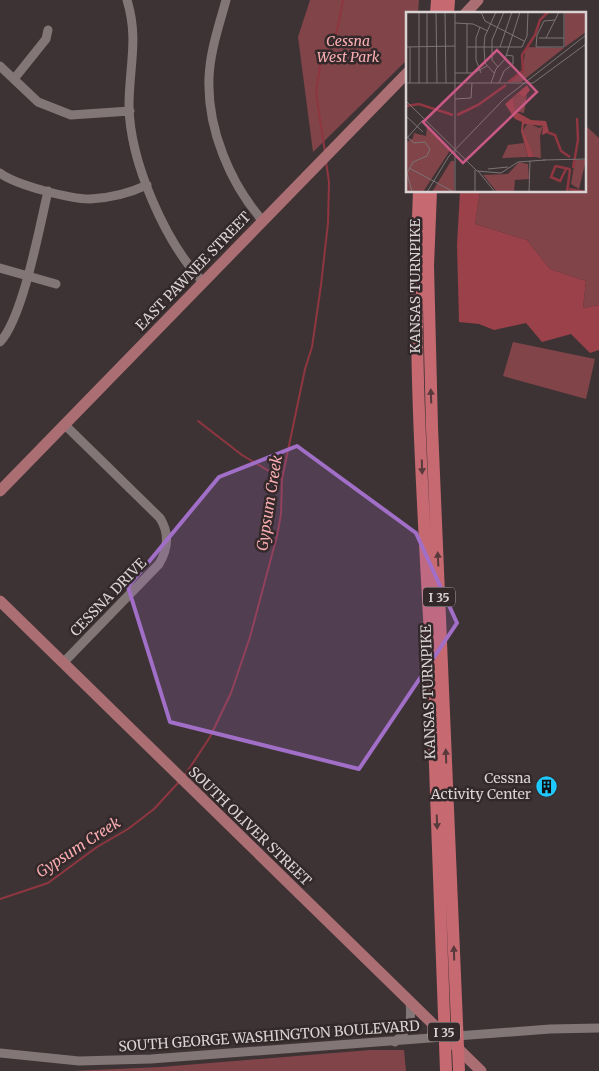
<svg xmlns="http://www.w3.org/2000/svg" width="599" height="1071" font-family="Merriweather,serif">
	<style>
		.green { fill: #814449 }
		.forest { fill: #9a414a }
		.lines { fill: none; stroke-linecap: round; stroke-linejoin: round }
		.stream { stroke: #8f3641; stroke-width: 2 }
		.minor { stroke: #827676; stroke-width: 9 }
		.major { stroke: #ab6e73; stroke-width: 11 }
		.highway { stroke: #c76971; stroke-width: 12 }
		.oneway { fill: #58393c }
		.marked { fill: #a16fc7; fill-opacity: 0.2; stroke: #a16fc7; stroke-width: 4; stroke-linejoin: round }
		.labels { text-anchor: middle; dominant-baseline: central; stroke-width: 5; stroke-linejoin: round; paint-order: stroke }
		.shield { fill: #33292a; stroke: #a8a0a0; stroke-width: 1 }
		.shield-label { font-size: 12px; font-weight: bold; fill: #dad3d3 }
		.park-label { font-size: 14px; font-style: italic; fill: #fbaeb2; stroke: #33292a }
		.street-label { font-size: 14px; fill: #dad3d3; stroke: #33292a }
		.poi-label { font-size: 14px; fill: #dad3d3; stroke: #33292a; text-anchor: end }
		.water-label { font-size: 15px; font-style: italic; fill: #f8acb0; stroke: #33292a }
		.inset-river { fill: none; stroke: #8f3641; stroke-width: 2.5 }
		.inset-road { fill: none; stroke: #7c7374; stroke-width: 1 }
		.view { fill: #ca5985; fill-opacity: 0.15; stroke: #ca5985; stroke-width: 2.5 }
		.inset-edge { fill: none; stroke: #dad3d3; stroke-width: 2.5 }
	</style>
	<rect width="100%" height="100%" fill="#3e3334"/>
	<!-- green -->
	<path class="green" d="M 310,0 L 419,0 L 418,14 L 408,14 L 408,59 L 313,152 L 298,37 Z
		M 585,125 L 599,138 L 599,305 L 583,308 L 586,281 L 550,269 L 527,240 L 475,224 L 480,191 L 585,191 Z
		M 513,342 L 595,359 L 586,399 L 503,376 Z
		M 370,1050 L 404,1050 L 406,1071 L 71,1071 L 161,1067 Z"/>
	<!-- forest -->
	<path class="forest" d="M 460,191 L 480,191 L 475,224 L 527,240 L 550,269 L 586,281 L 583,308 L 599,305 L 599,350 L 590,353 L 571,334 L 542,342 L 526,323 L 494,330 L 479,324 L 459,322 L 457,245 Z"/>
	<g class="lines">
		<!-- stream -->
		<path class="stream" d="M 325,152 L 316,93 L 320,66 L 337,31 L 343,0
			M 198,421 L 242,455 L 282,479
			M 185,775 L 210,737 L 231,693 L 250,637 L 277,536 L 281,514 L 282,479 L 305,369 L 312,347 L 321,285 L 328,223 L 329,182 L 326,162
			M 0,899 L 48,883 L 97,847 L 128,829 L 154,809 L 178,783"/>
		<!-- minor -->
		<path class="minor" d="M 127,0 C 139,39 129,67 129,106 C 130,162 165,242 203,282
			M 226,0 C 219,26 210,51 209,78 C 207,128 230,184 263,221
			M 0,66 L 38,102 L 71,115 L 130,111
			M 14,79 L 46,39 L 48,30
			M 0,173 C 16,185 70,199 90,199 C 110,198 130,193 147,185
			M 0,268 L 56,284
			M 0,342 C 23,318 40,225 48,191
			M 63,663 L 159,564 C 168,549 170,534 160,518 L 65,425
			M 395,1042 C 410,1027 412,1024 410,1002
			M 0,1053 L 79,1061 L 151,1059 L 550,1029 L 599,1028"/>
		<!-- major -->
		<path class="major" d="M 465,14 L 478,0
			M 0,491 L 408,72
			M 0,601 L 481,1071"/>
		<!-- highway -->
		<path class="highway" d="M 436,14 L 437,0
			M 448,14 L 449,0
			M 419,191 C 412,346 423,501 431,655 C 437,794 440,933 446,1071
			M 431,191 L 428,266 L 432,427 L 459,1071"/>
	</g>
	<!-- one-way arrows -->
	<defs><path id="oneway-solid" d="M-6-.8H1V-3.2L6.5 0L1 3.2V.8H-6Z" transform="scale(1.25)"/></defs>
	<g class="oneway">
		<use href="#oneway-solid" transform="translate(431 396) rotate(-92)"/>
		<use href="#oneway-solid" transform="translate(422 467) rotate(88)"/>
		<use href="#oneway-solid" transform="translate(438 559) rotate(-93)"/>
		<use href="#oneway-solid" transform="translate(446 756) rotate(-92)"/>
		<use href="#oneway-solid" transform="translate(437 822) rotate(88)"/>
		<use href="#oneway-solid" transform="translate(454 953) rotate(-92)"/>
	</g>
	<!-- marked area -->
	<path class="marked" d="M 297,446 L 416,533 L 457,623 L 359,769 L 170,722 L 128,587 L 219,477 Z"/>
	<!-- icons -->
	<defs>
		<symbol id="building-disc" viewBox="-11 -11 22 22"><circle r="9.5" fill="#20c9fd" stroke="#33292a"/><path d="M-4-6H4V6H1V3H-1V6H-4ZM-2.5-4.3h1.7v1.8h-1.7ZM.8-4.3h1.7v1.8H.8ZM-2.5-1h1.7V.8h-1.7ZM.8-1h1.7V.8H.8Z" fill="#111"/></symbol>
	</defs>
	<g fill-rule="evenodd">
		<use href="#building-disc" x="534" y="774" width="25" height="25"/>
	</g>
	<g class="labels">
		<!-- shield labels -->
		<g class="shield">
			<rect x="423" y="587.5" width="32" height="19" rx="4"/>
			<rect x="428" y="1022.5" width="32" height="19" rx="4"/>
		</g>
		<g class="shield-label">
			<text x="439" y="597">I 35</text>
			<text x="444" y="1032">I 35</text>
		</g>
		<!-- park labels -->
		<g class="park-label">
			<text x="348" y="41">Cessna<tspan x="348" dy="16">West Park</tspan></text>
		</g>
		<!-- street labels -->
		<g class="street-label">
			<text transform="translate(193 271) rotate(-46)">EAST PAWNEE STREET</text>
			<text transform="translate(415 286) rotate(-90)">KANSAS TURNPIKE</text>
			<text transform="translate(108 597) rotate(-46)">CESSNA DRIVE</text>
			<text transform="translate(428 692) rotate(-92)">KANSAS TURNPIKE</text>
			<text transform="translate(250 826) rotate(44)">SOUTH OLIVER STREET</text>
			<text transform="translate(269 1036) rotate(-4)">SOUTH GEORGE WASHINGTON BOULEVARD</text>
		</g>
		<!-- poi labels -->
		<g class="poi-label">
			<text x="531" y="778">Cessna<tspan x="531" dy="16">Activity Center</tspan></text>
		</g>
		<!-- water labels -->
		<g class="water-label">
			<text transform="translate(269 503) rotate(-81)">Gypsum Creek</text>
			<text transform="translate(78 847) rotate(-33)">Gypsum Creek</text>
		</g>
	</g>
	<!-- overview -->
	<g transform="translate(406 12)">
		<rect width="180" height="180" fill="#3e3334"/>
		<path d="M 159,0 L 180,0 L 180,20 L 159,35 ZM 120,35 L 158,36 L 115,70 L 101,70 L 116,58 ZM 113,82 L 118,86 L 121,83 L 118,101 L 108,99 L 107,86 ZM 122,111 L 133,116 L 137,114 L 134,124 L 135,146 L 128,145 L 121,132 L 117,118 ZM 21,115 L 45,137 L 17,180 L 0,180 L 0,131 L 7,126 L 8,121 L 20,124 ZM 118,131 L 122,145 L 96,146 L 102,133 ZM 169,148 L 180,148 L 173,177 L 165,172 ZM 45,149 L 48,149 L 48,180 L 26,180 ZM 113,150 L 122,152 L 123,167 L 109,168 L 108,180 L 91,180 L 77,163 L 102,162 Z" fill="#814449"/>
		<path d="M 121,73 L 124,78 L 118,86 L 113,82 L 107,86 L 109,99 L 125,108 L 140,109 L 143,120 L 136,123 L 137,114 L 118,112 L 117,118 L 128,145 L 122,145 L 115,119 L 116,110 L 109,107 L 99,92 Z" fill="#9a414a"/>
		<path class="inset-river" d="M 103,70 L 117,59 L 116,43 L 129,23 L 134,8 L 142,0M 0,94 L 13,92 L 47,103M 51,103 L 72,93 L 100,73M 141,120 L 149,123 L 155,139 L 164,145M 167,156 L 172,128 L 171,106M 160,157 L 154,169 L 145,165 L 149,155 L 150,154 L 163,157 L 164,158 L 161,180M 163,177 L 180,180"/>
		<path class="inset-road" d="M 13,0 L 13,71M 21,0 L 21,71M 30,0 L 31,71M 39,0 L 40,71M 75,0 L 79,9 L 118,29M 149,8 L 138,9 L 131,23 L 130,35 L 158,35 L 158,0M 49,11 L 67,12 L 82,19M 61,11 L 61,61M 74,15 L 70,26 L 70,48 L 75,61M 133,26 L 158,26M 140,26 L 153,0M 0,35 L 49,34M 4,35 L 4,71M 61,35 L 116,35 L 121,24 L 122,0M 94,35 L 106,0M 92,55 L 86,48 L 86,28 L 98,0M 49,61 L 68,61 L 81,54M 88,61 L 79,51 L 78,35 L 79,24 L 90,0M 0,71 L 127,71 L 180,32M 85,71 L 90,57 L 99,47 L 114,0M 93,71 L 98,59 L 107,52 L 107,44 L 100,43M 49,87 L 65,86 L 66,71M 0,89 L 71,159 L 95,161 L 112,150 L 139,148M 0,104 L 17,120M 0,124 L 8,131 L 19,130 L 24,137 L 21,144 L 7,150 L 1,161 L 6,180M 1,126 L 17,108M 137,148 L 180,147M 3,156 L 48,180M 82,157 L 102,155M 69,158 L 69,180M 72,159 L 89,180M 21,180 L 43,144 L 98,87 L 180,23M 49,180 L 49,0M 123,180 L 124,149"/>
		<path class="view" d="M 91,38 L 131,80 L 57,151 L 17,110 Z"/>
		<rect width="180" height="180" class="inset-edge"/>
	</g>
</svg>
